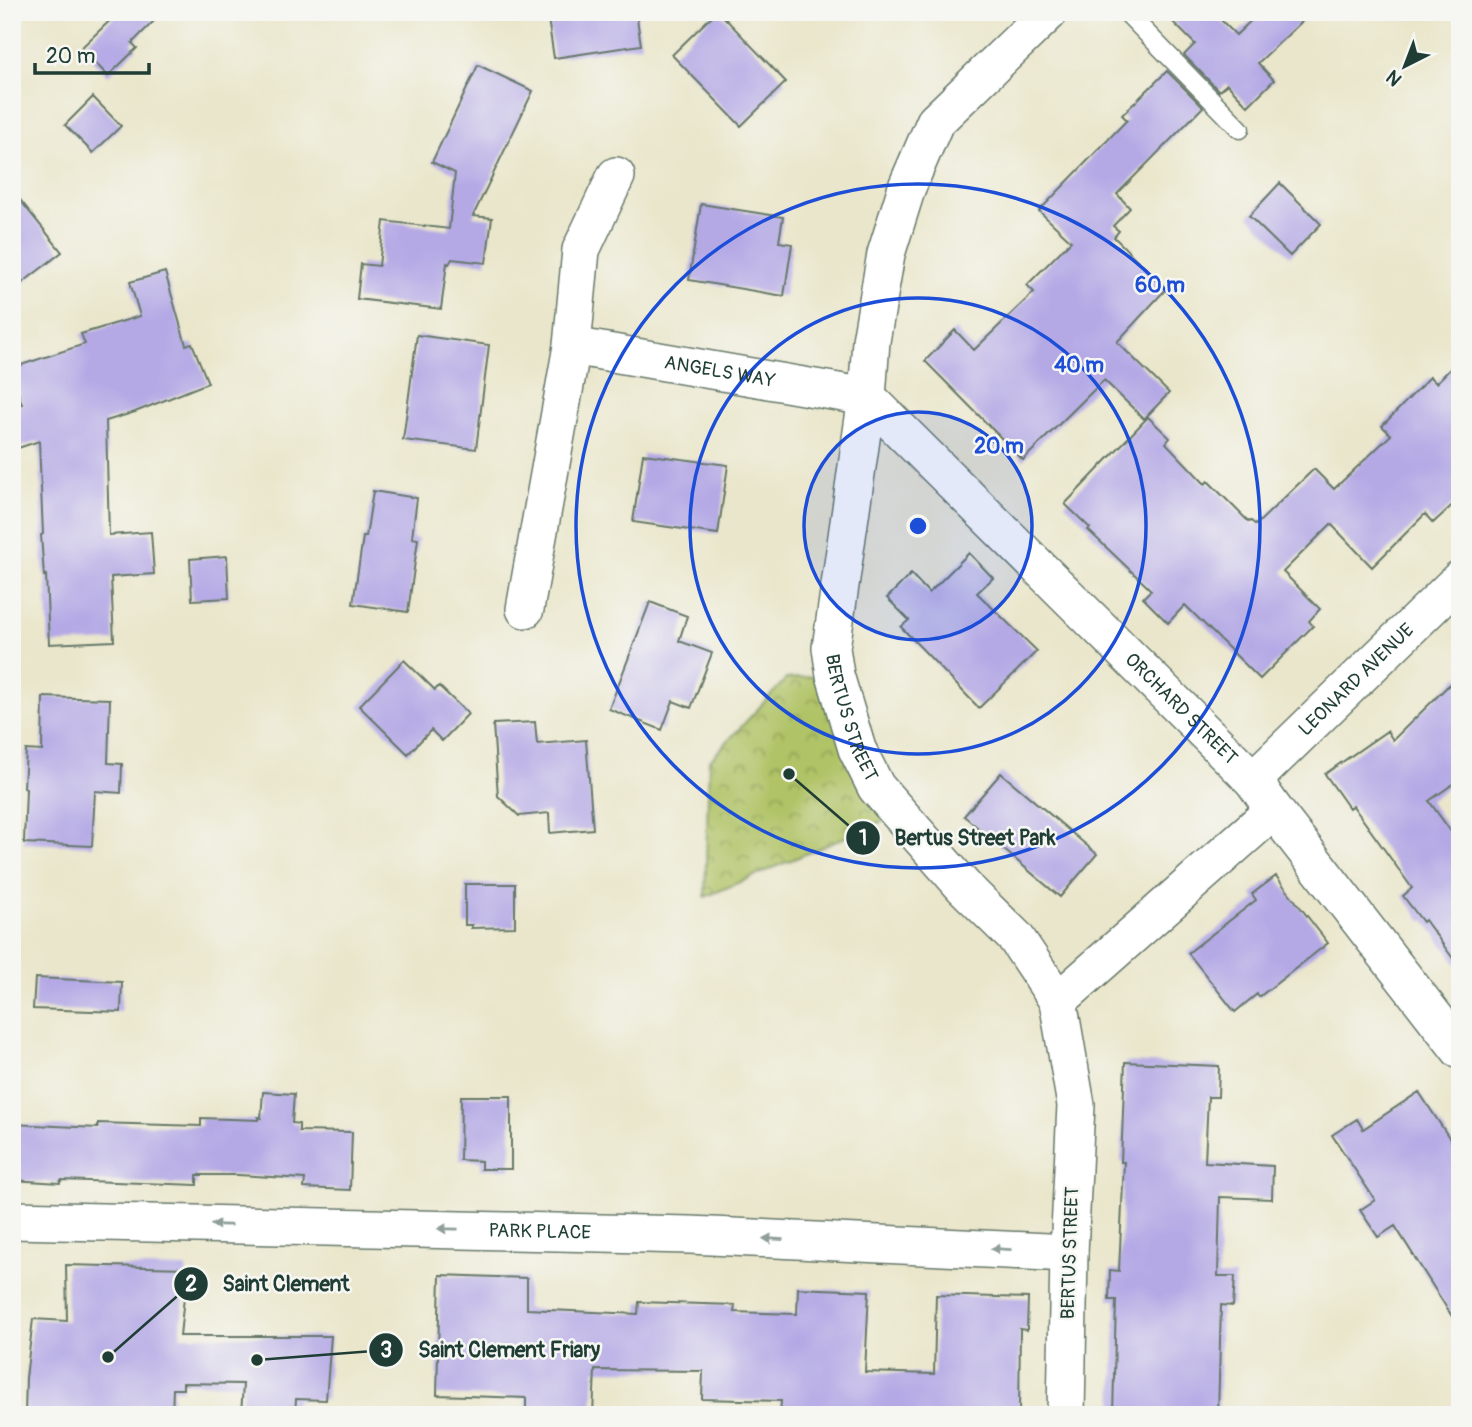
<svg xmlns="http://www.w3.org/2000/svg" width="1472" height="1427" font-family="Pangolin,sans-serif">
	<style>
		.park { fill: url(#park-crowns); stroke: #68804d; stroke-width: 2 }
		.building { fill: #b4a9e5 }
		.lines { fill: none; stroke-linecap: round; stroke-linejoin: round }
		.service-casing { stroke: #667869; stroke-width: 21 }
		.minor-casing { stroke: #667869; stroke-width: 40 }
		.service { stroke: #fff; stroke-width: 18 }
		.minor { stroke: #fff; stroke-width: 37 }
		.oneway { fill: #8f9e9a }
		.ring { fill: none; stroke: #1d4ed8; stroke-width: 3.5 }
		.labels { text-anchor: middle; dominant-baseline: central; stroke-width: 5; stroke-linejoin: round; paint-order: stroke }
		.street-label { font-size: 19px; fill: #1f3d34; stroke: #f6f6f2 }
		.centre { fill: #1d4ed8; stroke: #f6f6f2; stroke-width: 3.5 }
		.ring-label { font-size: 21px; text-anchor: middle; font-weight: bold; fill: #1d4ed8; stroke: #f6f6f2; stroke-width: 5; stroke-linejoin: round; paint-order: stroke }
		.leader { fill: none; stroke: #1f3d34; stroke-width: 2.5 }
		.callout-dot { fill: #1f3d34; stroke: #f6f6f2; stroke-width: 2.5 }
		.mark-label { font-size: 21px; text-anchor: middle; font-weight: bold; fill: #fff }
		.callout-label { font-size: 21px; text-anchor: middle; font-weight: bold; fill: #1f3d34; stroke: #f6f6f2; stroke-width: 5; stroke-linejoin: round; paint-order: stroke }
	</style>
	<defs>
		<pattern id="park-crowns" width="20" height="18" patternUnits="userSpaceOnUse" patternTransform="scale(1.75)"><rect width="20" height="18" fill="#b0c366"/><path d="M2 6a3 3 0 1 1 6 0M12 15a3 3 0 1 1 6 0" fill="none" stroke="#8fa055"/></pattern>
	</defs>
	<rect width="100%" height="100%" fill="#f6f6f2"/>
	<filter id="ink" filterUnits="userSpaceOnUse"><feTurbulence type="fractalNoise" baseFrequency=".0143" numOctaves="2"/><feDisplacementMap in="SourceGraphic" scale="14" xChannelSelector="R" yChannelSelector="G"/><feConvolveMatrix kernelMatrix="1 2 1 2 8 2 1 2 1" color-interpolation-filters="sRGB"/></filter>
	<filter id="wash" filterUnits="userSpaceOnUse"><feTurbulence type="fractalNoise" baseFrequency=".00686" numOctaves="4" result="noise"/><feDisplacementMap in="SourceGraphic" scale="28" xChannelSelector="R" yChannelSelector="G"/><feGaussianBlur stdDeviation="1.57" result="paint"/><feColorMatrix in="noise" values="0 0 0 0 0 0 0 0 0 0 0 0 0 0 0 0 0 1.4 0 .05"/><feComposite in="paint" operator="in"/></filter>
	<g filter="url(#wash)">
		<rect width="100%" height="100%" fill="#eae6cb"/>
		<!-- park -->
		<path class="park" d="M 835,675 L 899,814 L 705,897 L 709,761 L 786,679 Z"/>
		<g id="blocks">
			<!-- building -->
			<path class="building" d="M 119,12 L 163,12 L 132,43 L 137,48 L 108,76 L 81,48 Z
				M 547,12 L 636,12 L 641,45 L 554,58 Z
				M 716,12 L 719,12 L 786,82 L 741,126 L 672,55 Z
				M 1163,12 L 1213,12 L 1236,35 L 1260,12 L 1312,12 L 1258,63 L 1274,80 L 1248,106 L 1227,84 L 1219,91 L 1184,55 L 1195,44 Z
				M 478,65 L 533,91 L 473,216 L 492,218 L 486,263 L 452,259 L 449,264 L 447,263 L 441,309 L 357,299 L 361,264 L 379,266 L 384,221 L 449,229 L 455,173 L 432,162 Z
				M 1167,71 L 1203,107 L 1117,194 L 1130,208 L 1113,226 L 1119,231 L 1114,237 L 1166,289 L 1117,342 L 1169,393 L 1144,419 L 1104,380 L 1023,460 L 925,361 L 955,330 L 974,350 L 1034,292 L 1027,285 L 1071,241 L 1039,211 L 1127,120 L 1122,115 Z
				M 93,97 L 121,126 L 93,153 L 65,125 Z
				M 1280,183 L 1321,224 L 1290,256 L 1249,216 Z
				M 12,190 L 62,252 L 12,291 Z
				M 701,204 L 783,217 L 779,242 L 792,244 L 784,296 L 689,280 Z
				M 165,272 L 186,345 L 192,343 L 208,383 L 135,412 L 106,421 L 109,535 L 151,532 L 154,574 L 111,577 L 114,641 L 49,644 L 46,575 L 44,576 L 41,535 L 43,534 L 39,441 L 12,450 L 12,407 L 22,404 L 12,373 L 12,368 L 85,344 L 81,334 L 140,316 L 130,282 Z
				M 417,335 L 489,345 L 476,449 L 403,440 Z
				M 1460,359 L 1460,498 L 1433,523 L 1425,514 L 1372,567 L 1331,524 L 1283,572 L 1320,609 L 1309,621 L 1313,626 L 1260,679 L 1185,605 L 1168,623 L 1143,598 L 1151,590 L 1088,530 L 1090,528 L 1065,504 L 1148,417 L 1170,438 L 1166,443 L 1205,484 L 1208,481 L 1249,522 L 1251,521 L 1256,525 L 1314,469 L 1334,489 L 1391,435 L 1382,426 L 1430,377 L 1436,383 Z
				M 643,454 L 728,465 L 718,534 L 633,522 Z
				M 373,491 L 417,498 L 412,538 L 418,539 L 408,612 L 353,604 L 363,537 L 366,537 Z
				M 969,553 L 993,578 L 977,593 L 1037,651 L 979,708 L 901,627 L 909,620 L 887,598 L 911,574 L 929,593 Z
				M 227,556 L 229,598 L 192,600 L 190,559 Z
				M 650,602 L 687,616 L 679,641 L 712,653 L 691,708 L 673,701 L 662,730 L 609,709 Z
				M 404,660 L 435,690 L 439,686 L 468,714 L 442,741 L 431,730 L 408,754 L 359,706 Z
				M 1460,674 L 1460,779 L 1429,801 L 1460,844 L 1460,968 L 1425,920 L 1423,922 L 1403,896 L 1412,888 L 1353,806 L 1349,808 L 1325,774 L 1387,731 L 1393,740 Z
				M 43,697 L 110,699 L 108,763 L 122,764 L 121,793 L 95,791 L 92,846 L 24,843 L 26,789 L 24,788 L 26,750 L 42,751 Z
				M 535,722 L 537,744 L 586,740 L 593,829 L 550,833 L 549,813 L 519,816 L 498,796 L 493,724 Z
				M 1001,773 L 1097,854 L 1060,897 L 964,816 Z
				M 1276,876 L 1328,943 L 1259,997 L 1257,994 L 1235,1012 L 1188,953 L 1256,900 L 1252,894 Z
				M 465,884 L 515,884 L 515,927 L 471,928 L 472,925 L 465,925 Z
				M 35,978 L 122,982 L 121,1012 L 33,1009 Z
				M 1125,1062 L 1219,1066 L 1218,1097 L 1208,1097 L 1205,1162 L 1273,1166 L 1272,1199 L 1220,1197 L 1218,1276 L 1235,1276 L 1233,1306 L 1221,1305 L 1218,1415 L 1113,1415 L 1116,1300 L 1109,1300 L 1110,1270 L 1119,1271 L 1124,1162 L 1121,1162 Z
				M 263,1092 L 294,1094 L 292,1123 L 299,1124 L 299,1131 L 352,1132 L 350,1190 L 304,1188 L 305,1179 L 238,1175 L 197,1175 L 197,1185 L 61,1180 L 60,1183 L 12,1180 L 12,1124 L 98,1128 L 98,1123 L 201,1126 L 201,1118 L 258,1120 L 258,1117 L 261,1118 Z
				M 1419,1092 L 1460,1154 L 1460,1329 L 1395,1226 L 1378,1237 L 1360,1210 L 1375,1200 L 1332,1135 L 1357,1119 L 1363,1129 Z
				M 461,1096 L 511,1096 L 511,1169 L 481,1169 L 481,1161 L 460,1160 Z
				M 66,1265 L 187,1268 L 180,1336 L 331,1336 L 326,1400 L 296,1399 L 295,1415 L 241,1415 L 243,1384 L 183,1383 L 183,1389 L 173,1389 L 172,1415 L 25,1415 L 26,1378 L 33,1319 L 67,1321 Z
				M 440,1275 L 527,1278 L 527,1309 L 638,1314 L 639,1302 L 735,1305 L 734,1312 L 797,1314 L 798,1288 L 869,1291 L 865,1372 L 934,1374 L 936,1295 L 1028,1298 L 1027,1330 L 1020,1329 L 1019,1415 L 780,1415 L 781,1401 L 702,1399 L 703,1371 L 595,1370 L 593,1415 L 526,1415 L 526,1398 L 437,1395 Z"/>
		</g>
	</g>
	<g filter="url(#ink)">
		<use href="#blocks" fill-opacity="0" stroke="#667869" stroke-width="2"/>
		<g class="lines">
			<defs>
				<path id="service" d="M 1126,12 L 1240,129"/>
				<g id="minor">
					<path id="s1" d="M 1049,12 L 935,122 L 907,187 L 886,254 L 871,341 L 867,397 L 831,648 L 835,675 L 857,749 L 876,787 L 963,886 L 1016,938 L 1058,1001 L 1076,1105 L 1069,1253 L 1066,1415"/>
					<path id="s2" d="M 572,346 L 867,397 L 1253,780 L 1274,810 L 1460,1050"/>
					<path d="M 525,609 L 572,346 L 581,250 L 616,176"/>
					<path id="s3" d="M 1253,780 L 1460,579"/>
					<path d="M 1058,1001 L 1274,810"/>
					<path id="s4" d="M 12,1220 L 690,1235 L 1069,1253"/>
				</g>
			</defs>
			<!-- service casing -->
			<use href="#service" class="service-casing"/>
			<!-- minor casing -->
			<use href="#minor" class="minor-casing"/>
			<!-- service -->
			<use href="#service" class="service"/>
			<!-- minor -->
			<use href="#minor" class="minor"/>
		</g>
		<!-- one-way arrows -->
		<defs><path id="oneway-solid" d="M-6-.8H1V-3.2L6.5 0L1 3.2V.8H-6Z" transform="scale(1.75)"/></defs>
		<g class="oneway">
			<use href="#oneway-solid" transform="translate(221 1225) rotate(-179)"/>
			<use href="#oneway-solid" transform="translate(448 1229) rotate(-179)"/>
			<use href="#oneway-solid" transform="translate(773 1239) rotate(-177)"/>
			<use href="#oneway-solid" transform="translate(1001 1249) rotate(-177)"/>
		</g>
	</g>
	<!-- distance rings -->
	<circle cx="918" cy="526" r="114" fill="#1d4ed8" fill-opacity=".12"/>
	<g class="ring">
		<circle cx="918" cy="526" r="114"/>
		<circle cx="918" cy="526" r="228"/>
		<circle cx="918" cy="526" r="342"/>
	</g>
	<g class="labels">
		<!-- street labels -->
		<g class="street-label">
			<text stroke="none"><textPath href="#s2" startOffset="150">ANGELS WAY</textPath></text>
			<text stroke="none"><textPath href="#s3" startOffset="144">LEONARD AVENUE</textPath></text>
			<text stroke="none"><textPath href="#s2" startOffset="742">ORCHARD STREET</textPath></text>
			<text stroke="none"><textPath href="#s1" startOffset="770">BERTUS STREET</textPath></text>
			<text stroke="none"><textPath href="#s4" startOffset="528">PARK PLACE</textPath></text>
			<text transform="translate(1070 1253) rotate(-88)">BERTUS STREET</text>
		</g>
	</g>
	<circle cx="918" cy="526" r="10" class="centre"/>
	<g class="ring-label">
		<text x="1160" y="292">60 m</text>
		<text x="1079" y="372">40 m</text>
		<text x="999" y="453">20 m</text>
	</g>
	<!-- callouts -->
	<path class="leader" d="M789 774L863 838M108 1357L191 1284M257 1360L386 1350"/>
	<g class="callout-dot">
		<circle cx="789" cy="774" r="7"/>
		<circle cx="108" cy="1357" r="7"/>
		<circle cx="257" cy="1360" r="7"/>
		<circle cx="863" cy="838" r="18"/>
		<circle cx="191" cy="1284" r="18"/>
		<circle cx="386" cy="1350" r="18"/>
	</g>
	<g class="mark-label">
		<text x="863" y="845">1</text>
		<text x="191" y="1291">2</text>
		<text x="386" y="1357">3</text>
	</g>
	<g class="callout-label">
		<text x="975" y="845">Bertus Street Park</text>
		<text x="286" y="1291">Saint Clement</text>
		<text x="509" y="1357">Saint Clement Friary</text>
	</g>
	<!-- margin -->
	<rect width="1472" height="1427" fill="none" stroke="#f6f6f2" stroke-width="42"/>
	<!-- north arrow -->
	<g transform="translate(1405 66) rotate(222)" stroke="#f6f6f2" stroke-width="5" paint-order="stroke">
	<path d="M0-5L12 26L0 18L-12 26Z" fill="#1f3d34"/>
	<text y="-10" font-size="19" font-weight="bold" text-anchor="middle" fill="#1f3d34">N</text>
	</g>
	<!-- scale -->
	<path d="M35 63v10h114v-10" fill="none" stroke="#1f3d34" stroke-width="3.5"/>
	<text x="46" y="63" font-size="21" fill="#1f3d34" stroke="#f6f6f2" stroke-width="5" paint-order="stroke">20 m</text>
</svg>
